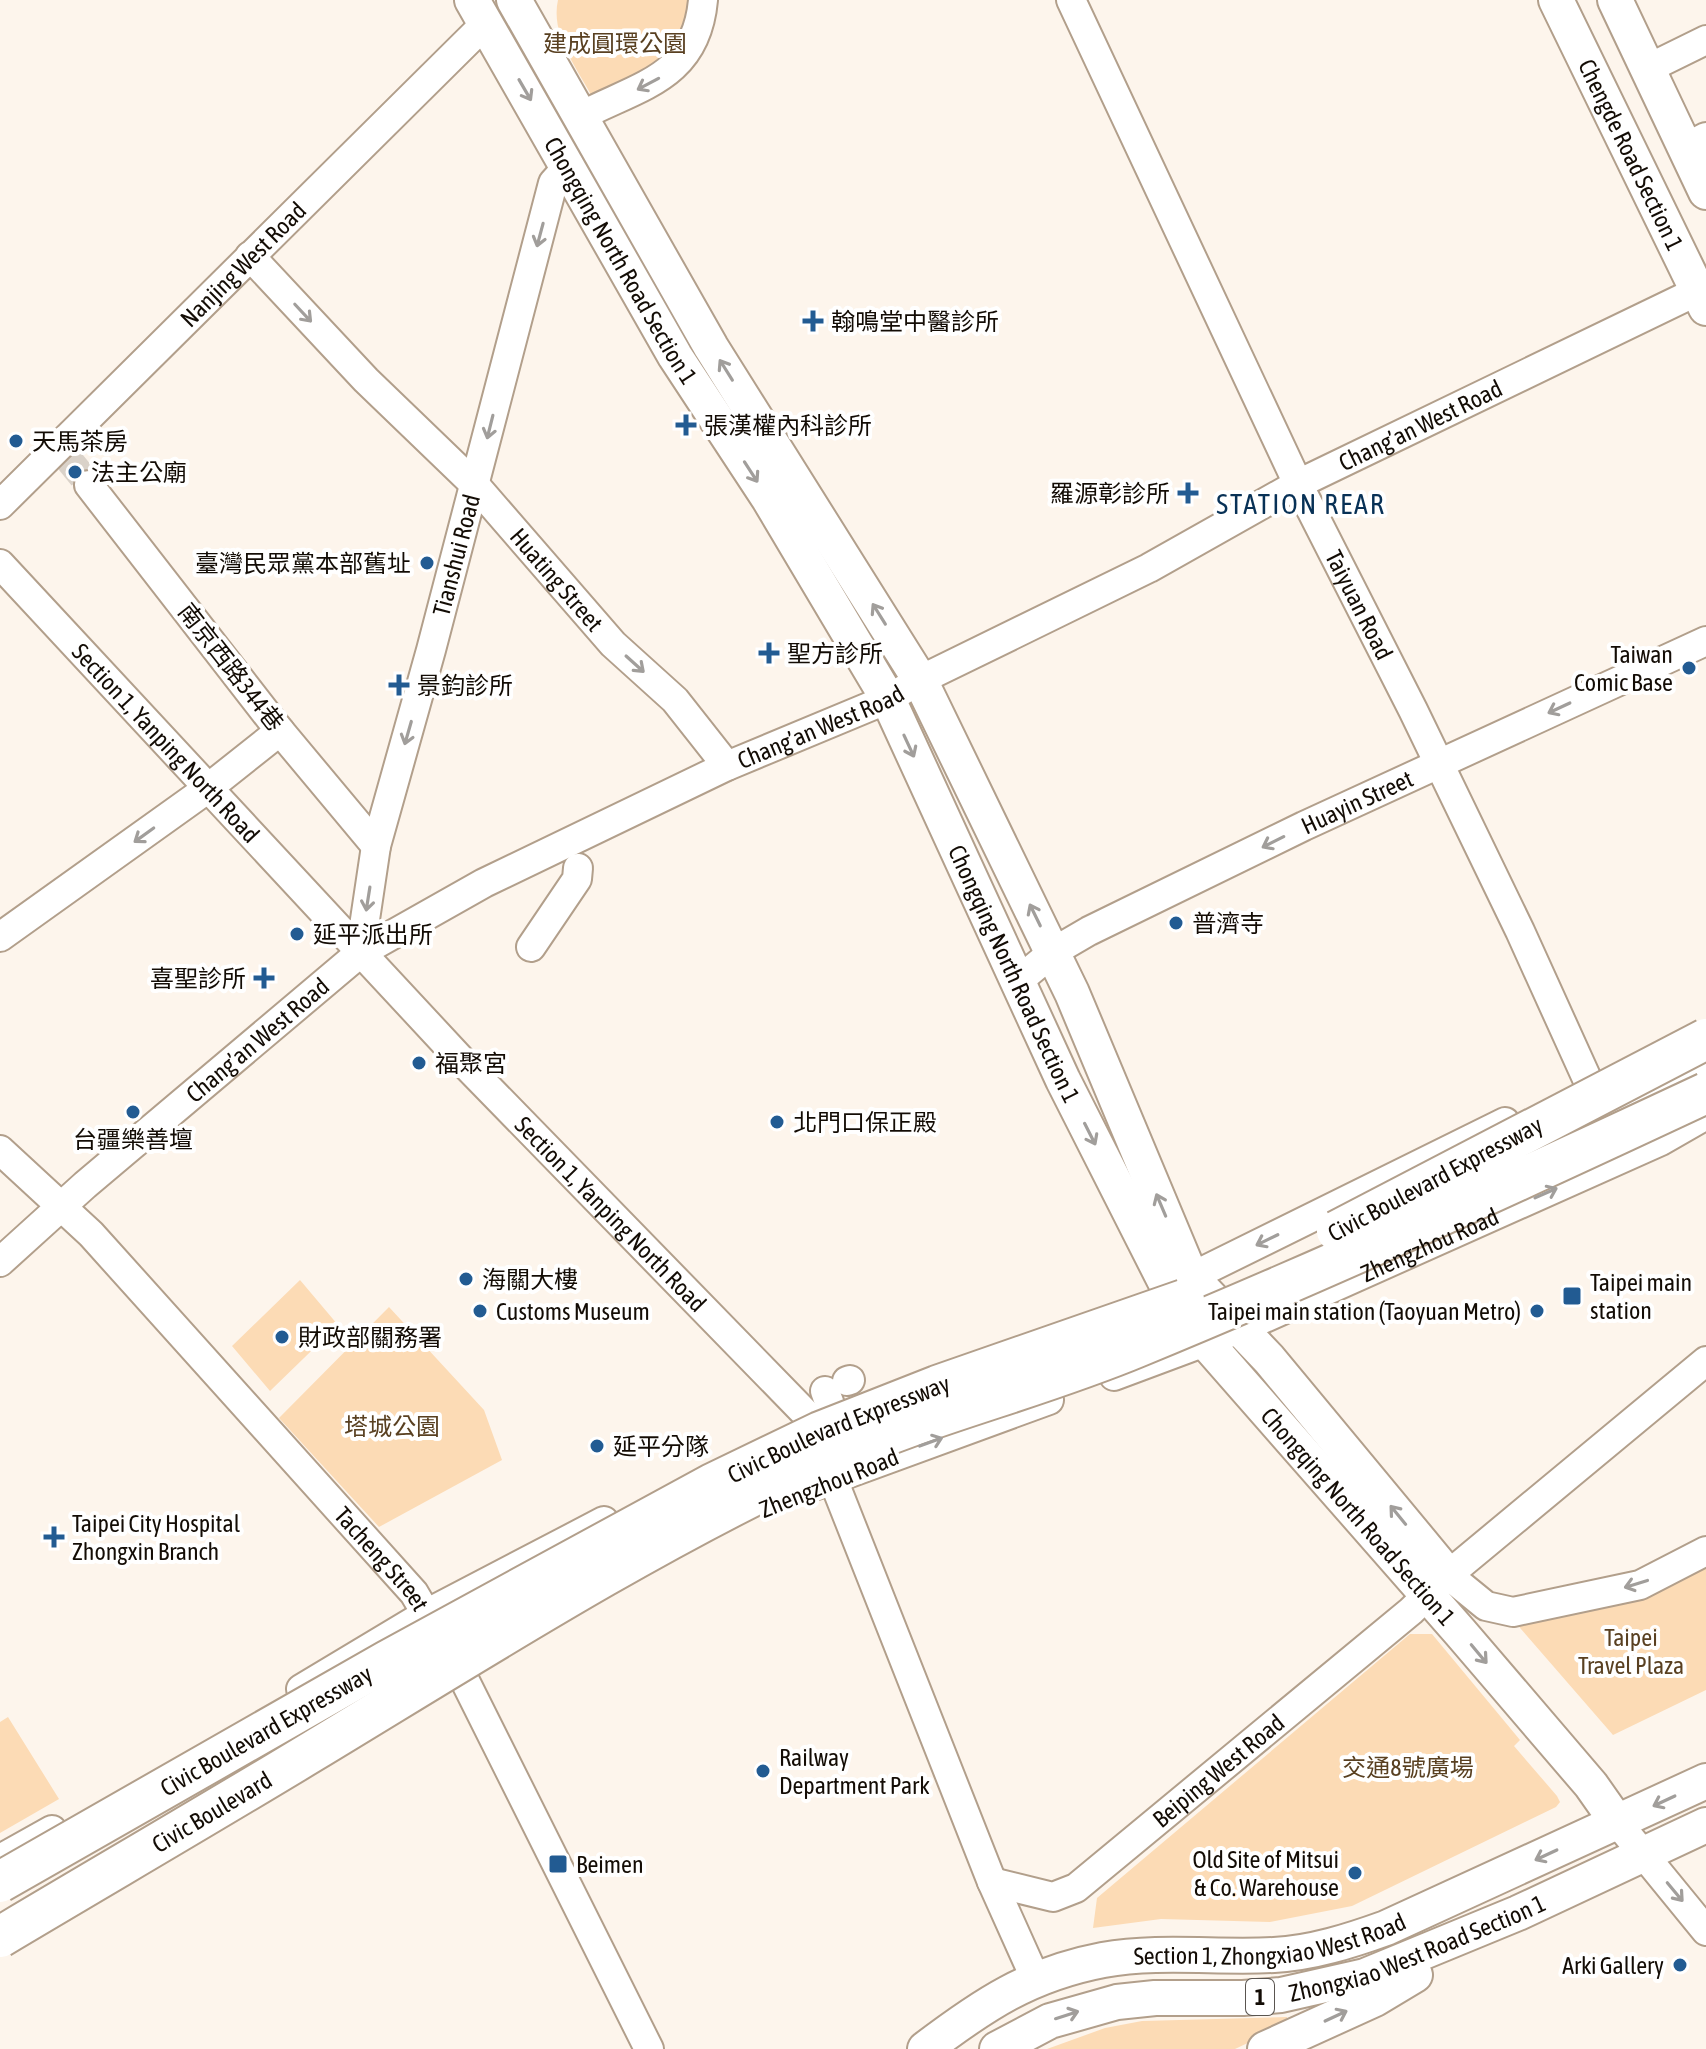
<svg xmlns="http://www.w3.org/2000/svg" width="1706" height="2049" font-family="'Asap Condensed','Noto Sans TC',sans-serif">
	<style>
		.green { fill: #fcdbb5 }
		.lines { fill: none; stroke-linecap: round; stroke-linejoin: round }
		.minor-tunnel { stroke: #dad2c9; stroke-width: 28; stroke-dasharray: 28 14; stroke-linecap: butt }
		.minor-casing { stroke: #b29f8b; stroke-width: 32 }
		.major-casing { stroke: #b29f8b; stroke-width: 38 }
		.highway-casing { stroke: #b29f8b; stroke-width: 44 }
		.minor { stroke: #fff; stroke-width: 28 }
		.major { stroke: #fff; stroke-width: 34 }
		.highway { stroke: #fff; stroke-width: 40 }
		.highway-bridge-casing { stroke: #b29f8b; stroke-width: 44; stroke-linecap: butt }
		.highway-bridge { stroke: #fff; stroke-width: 40 }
		.oneway { stroke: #a19e9b }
		.poi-dot { fill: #225b92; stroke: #fff; stroke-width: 3 }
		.labels { text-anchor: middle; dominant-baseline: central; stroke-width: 8; stroke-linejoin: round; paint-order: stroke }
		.shield { fill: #fff; stroke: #5a5550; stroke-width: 2 }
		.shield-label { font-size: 22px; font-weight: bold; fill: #130c05 }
		.park-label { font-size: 24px; fill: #594021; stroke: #fff }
		.street-label { font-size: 24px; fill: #130c05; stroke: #fff }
		.poi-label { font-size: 24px; fill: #130c05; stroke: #fff; text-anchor: start }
		.quarter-label { font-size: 28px; letter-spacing: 2px; fill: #083156; stroke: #fff }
	</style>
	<rect width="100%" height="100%" fill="#fdf5ec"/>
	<!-- green -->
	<path class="green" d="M 558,0 L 696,0 L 677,53 L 594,100 C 578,69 550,35 558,0 Z
		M 300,1280 L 338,1325 L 270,1391 L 232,1346 Z
		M 389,1307 L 484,1410 L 502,1460 L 379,1527 L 279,1418 Z
		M 1706,1558 L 1706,1690 L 1613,1735 L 1501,1606 Z
		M 1410,1634 L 1432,1634 L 1520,1740 L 1514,1746 L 1557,1796 L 1560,1802 L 1556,1807 L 1352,1906 L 1270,1922 L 1161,1919 L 1093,1928 L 1097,1898 Z
		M 8,1717 L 59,1799 L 0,1833 L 0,1722 Z
		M 1287,2017 L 1288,2024 L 1235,2049 L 1047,2049 L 1105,2028 L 1142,2021 Z"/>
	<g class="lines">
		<!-- minor-tunnel -->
		<path class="minor-tunnel" d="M 65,455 L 89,485"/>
		<defs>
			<g id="minor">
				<path id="s1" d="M 1071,0 L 1298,484 L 1413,710 L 1520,931 L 1588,1081"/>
				<path d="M 1647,69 L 1706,40"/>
				<path d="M 579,117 C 637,86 696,79 703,0"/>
				<path d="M 1685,148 L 1706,137"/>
				<path id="s2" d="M 250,256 L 366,380 L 475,485 L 613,644 L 675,700 L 727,766"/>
				<path d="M 89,485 L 280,731 L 376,846"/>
				<path id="s3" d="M 0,505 L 486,23"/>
				<path id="s4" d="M 0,564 L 463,1062 L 808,1416 L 992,1882 L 1036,1980"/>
				<path d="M 0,937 L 207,789 L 280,731"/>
				<path d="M 531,947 L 577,879 L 578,868"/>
				<path id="s5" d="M 360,953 L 376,846 L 431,650 L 553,183 L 569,165"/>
				<path id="s6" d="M 1017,982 L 1053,952 L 1089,931 L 1304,826 L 1706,641"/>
				<path id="s7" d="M 0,1150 L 91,1234 L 414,1593 L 461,1673 L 649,2049"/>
				<path id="s8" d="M 0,1262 L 85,1185 L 360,953 L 484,883 L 727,766 L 888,699 L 920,680 L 1149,568 L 1298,484 L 1706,287"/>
				<path d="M 1173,1286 L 1505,1122"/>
				<path id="s9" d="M 1114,1376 L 1240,1329 L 1661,1141 L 1706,1115"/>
				<path d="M 847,1381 L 850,1380"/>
				<path d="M 825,1391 L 833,1413"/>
				<path d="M 814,1486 L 1049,1400"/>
				<path d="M 1448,1575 L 1486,1606 L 1513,1612 L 1640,1585 L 1706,1551"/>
				<path d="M 301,1689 L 426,1614 L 604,1521"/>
				<path d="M 1617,1822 L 1706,1931"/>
				<path d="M 0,1859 L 52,1830"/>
				<path id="s10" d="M 992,1882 L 1053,1897 L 1076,1888 L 1411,1611 L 1448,1575 L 1706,1361"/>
			</g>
			<g id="major">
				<path id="s11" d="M 472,0 L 675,356 L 769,499 L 888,699 L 1063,1080 L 1182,1315 L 1460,1632 L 1591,1785 L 1617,1822"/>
				<path d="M 514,0 L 711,347 L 920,680 L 1072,993 L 1191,1277 L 1269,1359 L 1448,1575"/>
				<path id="s12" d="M 1556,0 L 1706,308"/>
				<path d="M 1615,0 L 1706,192"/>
				<path id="s13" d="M 925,2049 C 983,2005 1029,1974 1103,1960 C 1159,1950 1217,1958 1274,1955 C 1312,1953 1350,1941 1386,1928 L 1706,1781"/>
				<path id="s14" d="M 997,2049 L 1050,2021 L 1117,2002 L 1155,1998 L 1243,1998 L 1281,1995 L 1365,1976 L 1518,1913 L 1706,1825"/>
				<path d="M 1265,2049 L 1375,1999 L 1415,1975"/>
			</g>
			<path id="highway" d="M 1547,1142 L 1706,1068"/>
		</defs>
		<!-- minor casing -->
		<use href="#minor" class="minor-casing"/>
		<!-- major casing -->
		<use href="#major" class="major-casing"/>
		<!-- highway casing -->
		<use href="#highway" class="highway-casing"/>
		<!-- minor -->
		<use href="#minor" class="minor"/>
		<!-- major -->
		<use href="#major" class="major"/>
		<!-- highway -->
		<use href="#highway" class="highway"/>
		<defs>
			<g id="highway-bridge">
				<path d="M 1337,1231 L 1706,1039"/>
				<path id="s15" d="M 0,1882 L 387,1661 L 712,1484 L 820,1432 L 937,1386 L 1184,1300"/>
				<path id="s16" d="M 0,1937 C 104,1875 209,1814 313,1751 C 480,1650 644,1545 822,1462 C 923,1415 1034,1390 1137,1347 C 1329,1268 1518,1181 1706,1093"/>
			</g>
		</defs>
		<!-- highway-bridge casing -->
		<use href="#highway-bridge" class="highway-bridge-casing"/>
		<!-- highway-bridge -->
		<use href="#highway-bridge" class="highway-bridge"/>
	</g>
	<!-- one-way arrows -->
	<defs><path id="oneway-shaft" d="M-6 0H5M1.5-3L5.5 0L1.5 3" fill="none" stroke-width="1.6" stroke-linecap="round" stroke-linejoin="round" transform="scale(2)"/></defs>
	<g class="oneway">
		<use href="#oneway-shaft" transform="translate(648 84) rotate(152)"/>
		<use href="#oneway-shaft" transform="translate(525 90) rotate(60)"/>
		<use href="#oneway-shaft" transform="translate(540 235) rotate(105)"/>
		<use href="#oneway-shaft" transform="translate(303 313) rotate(47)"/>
		<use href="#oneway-shaft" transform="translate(726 370) rotate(-122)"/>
		<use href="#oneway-shaft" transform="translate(490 427) rotate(104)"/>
		<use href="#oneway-shaft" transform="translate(751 472) rotate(57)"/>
		<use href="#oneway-shaft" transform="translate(879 614) rotate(-122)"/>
		<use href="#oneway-shaft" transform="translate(635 664) rotate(42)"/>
		<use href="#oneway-shaft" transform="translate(1559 708) rotate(155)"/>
		<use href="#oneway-shaft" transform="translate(408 733) rotate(106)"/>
		<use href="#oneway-shaft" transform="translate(909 746) rotate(65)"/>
		<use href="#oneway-shaft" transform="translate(144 835) rotate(144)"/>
		<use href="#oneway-shaft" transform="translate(1273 842) rotate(153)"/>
		<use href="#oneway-shaft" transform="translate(368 899) rotate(99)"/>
		<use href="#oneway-shaft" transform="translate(1035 915) rotate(-116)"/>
		<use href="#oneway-shaft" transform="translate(1090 1134) rotate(63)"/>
		<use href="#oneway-shaft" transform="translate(1546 1193) rotate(-24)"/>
		<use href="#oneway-shaft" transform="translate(1161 1205) rotate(-113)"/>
		<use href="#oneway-shaft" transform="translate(1267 1240) rotate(154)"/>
		<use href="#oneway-shaft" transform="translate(931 1442) rotate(-20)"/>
		<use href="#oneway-shaft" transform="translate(1398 1515) rotate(-129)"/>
		<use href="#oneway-shaft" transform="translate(1636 1584) rotate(163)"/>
		<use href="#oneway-shaft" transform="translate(1479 1654) rotate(50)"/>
		<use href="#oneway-shaft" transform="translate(1664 1801) rotate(155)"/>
		<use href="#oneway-shaft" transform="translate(1546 1855) rotate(155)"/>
		<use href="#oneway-shaft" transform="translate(1675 1892) rotate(50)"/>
		<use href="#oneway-shaft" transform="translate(1067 2015) rotate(-18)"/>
		<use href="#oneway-shaft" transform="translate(1336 2016) rotate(-25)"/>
	</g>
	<!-- markers -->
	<g class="poi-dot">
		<path d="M809 309h8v8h8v8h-8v8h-8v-8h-8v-8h8z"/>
		<path d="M682 413h8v8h8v8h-8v8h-8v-8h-8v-8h8z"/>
		<circle cx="16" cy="441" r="8"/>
		<circle cx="75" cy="472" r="8"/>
		<path d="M1184 481h8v8h8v8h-8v8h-8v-8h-8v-8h8z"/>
		<circle cx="427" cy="563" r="8"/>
		<path d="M765 641h8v8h8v8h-8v8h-8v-8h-8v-8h8z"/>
		<circle cx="1689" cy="668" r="8"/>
		<path d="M395 673h8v8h8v8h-8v8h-8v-8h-8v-8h8z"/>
		<circle cx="1176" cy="923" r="8"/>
		<circle cx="297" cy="934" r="8"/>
		<path d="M260 966h8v8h8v8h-8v8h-8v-8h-8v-8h8z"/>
		<circle cx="419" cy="1063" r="8"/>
		<circle cx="133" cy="1112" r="8"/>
		<circle cx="777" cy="1122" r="8"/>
		<circle cx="466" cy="1279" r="8"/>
		<rect x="1562" y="1286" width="20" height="20" rx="4"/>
		<circle cx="480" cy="1311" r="8"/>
		<circle cx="1537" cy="1311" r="8"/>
		<circle cx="282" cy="1337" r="8"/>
		<circle cx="597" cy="1446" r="8"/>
		<path d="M50 1525h8v8h8v8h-8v8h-8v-8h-8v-8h8z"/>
		<circle cx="763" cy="1771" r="8"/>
		<rect x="548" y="1854" width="20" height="20" rx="4"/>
		<circle cx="1355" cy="1873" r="8"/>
		<circle cx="1680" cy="1965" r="8"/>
	</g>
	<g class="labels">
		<!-- shield labels -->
		<rect class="shield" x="1246" y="1979" width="28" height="36" rx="6"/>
		<g class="shield-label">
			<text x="1260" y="1997">1</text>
		</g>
		<!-- park labels -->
		<g class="park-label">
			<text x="615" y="43">建成圓環公園</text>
			<text x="392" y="1426">塔城公園</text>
			<text x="1631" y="1637">Taipei<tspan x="1631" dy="28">Travel Plaza</tspan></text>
			<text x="1408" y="1767">交通8號廣場</text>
		</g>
		<!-- street labels -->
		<g class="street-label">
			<text stroke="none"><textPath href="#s12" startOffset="172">Chengde Road Section 1</textPath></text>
			<text stroke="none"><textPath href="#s11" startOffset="300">Chongqing North Road Section 1</textPath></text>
			<text stroke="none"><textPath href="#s3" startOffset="342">Nanjing West Road</textPath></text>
			<text stroke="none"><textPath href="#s8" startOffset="1660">Chang’an West Road</textPath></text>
			<text stroke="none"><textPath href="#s5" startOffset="410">Tianshui Road</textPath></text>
			<text stroke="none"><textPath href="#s2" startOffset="446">Huating Street</textPath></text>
			<text stroke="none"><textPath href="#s1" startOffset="670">Taiyuan Road</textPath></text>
			<text transform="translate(231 667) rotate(52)">南京西路344巷</text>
			<text stroke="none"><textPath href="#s8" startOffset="988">Chang’an West Road</textPath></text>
			<text stroke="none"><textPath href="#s4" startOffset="244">Section 1, Yanping North Road</textPath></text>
			<text stroke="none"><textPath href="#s6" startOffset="386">Huayin Street</textPath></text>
			<text stroke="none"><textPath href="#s11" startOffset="1116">Chongqing North Road Section 1</textPath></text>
			<text stroke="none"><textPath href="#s8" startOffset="340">Chang’an West Road</textPath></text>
			<text transform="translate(1435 1179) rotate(-28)">Civic Boulevard Expressway</text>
			<text stroke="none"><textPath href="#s4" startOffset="892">Section 1, Yanping North Road</textPath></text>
			<text stroke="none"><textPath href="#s9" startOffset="342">Zhengzhou Road</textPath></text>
			<text stroke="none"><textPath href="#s15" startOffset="954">Civic Boulevard Expressway</textPath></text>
			<text transform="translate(829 1483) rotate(-22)">Zhengzhou Road</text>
			<text stroke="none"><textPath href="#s11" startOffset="1764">Chongqing North Road Section 1</textPath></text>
			<text stroke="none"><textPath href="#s7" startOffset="560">Tacheng Street</textPath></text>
			<text stroke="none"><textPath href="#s15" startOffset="306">Civic Boulevard Expressway</textPath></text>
			<text stroke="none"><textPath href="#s10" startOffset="272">Beiping West Road</textPath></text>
			<text stroke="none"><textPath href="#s16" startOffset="246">Civic Boulevard</textPath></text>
			<text stroke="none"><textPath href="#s13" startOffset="370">Section 1, Zhongxiao West Road</textPath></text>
			<text stroke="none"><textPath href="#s14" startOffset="438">Zhongxiao West Road Section 1</textPath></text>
		</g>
		<!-- poi labels -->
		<g class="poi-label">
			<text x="831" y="321">翰鳴堂中醫診所</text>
			<text x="704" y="425">張漢權內科診所</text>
			<text x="32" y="441">天馬茶房</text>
			<text x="91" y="472">法主公廟</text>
			<text x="1170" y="493" text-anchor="end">羅源彰診所</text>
			<text x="411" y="563" text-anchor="end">臺灣民眾黨本部舊址</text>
			<text x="787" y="653">聖方診所</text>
			<text x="1673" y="654" text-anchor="end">Taiwan<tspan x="1673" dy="28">Comic Base</tspan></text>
			<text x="417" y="685">景鈞診所</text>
			<text x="1192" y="923">普濟寺</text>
			<text x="313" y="934">延平派出所</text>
			<text x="246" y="978" text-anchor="end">喜聖診所</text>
			<text x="435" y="1063">福聚宮</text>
			<text x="793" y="1122">北門口保正殿</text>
			<text x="133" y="1139" text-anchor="middle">台疆樂善壇</text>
			<text x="482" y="1279">海關大樓</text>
			<text x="1590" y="1282">Taipei main<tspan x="1590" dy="28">station</tspan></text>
			<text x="496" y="1311">Customs Museum</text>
			<text x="1521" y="1311" text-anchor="end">Taipei main station (Taoyuan Metro)</text>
			<text x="298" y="1337">財政部關務署</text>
			<text x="613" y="1446">延平分隊</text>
			<text x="72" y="1523">Taipei City Hospital<tspan x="72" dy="28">Zhongxin Branch</tspan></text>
			<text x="779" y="1757">Railway<tspan x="779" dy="28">Department Park</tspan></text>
			<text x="1339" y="1859" text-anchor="end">Old Site of Mitsui<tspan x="1339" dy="28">&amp; Co. Warehouse</tspan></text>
			<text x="576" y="1864">Beimen</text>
			<text x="1664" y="1965" text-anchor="end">Arki Gallery</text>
		</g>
		<!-- quarter labels -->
		<g class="quarter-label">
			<text x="1301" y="504">STATION REAR</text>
		</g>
	</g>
</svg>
